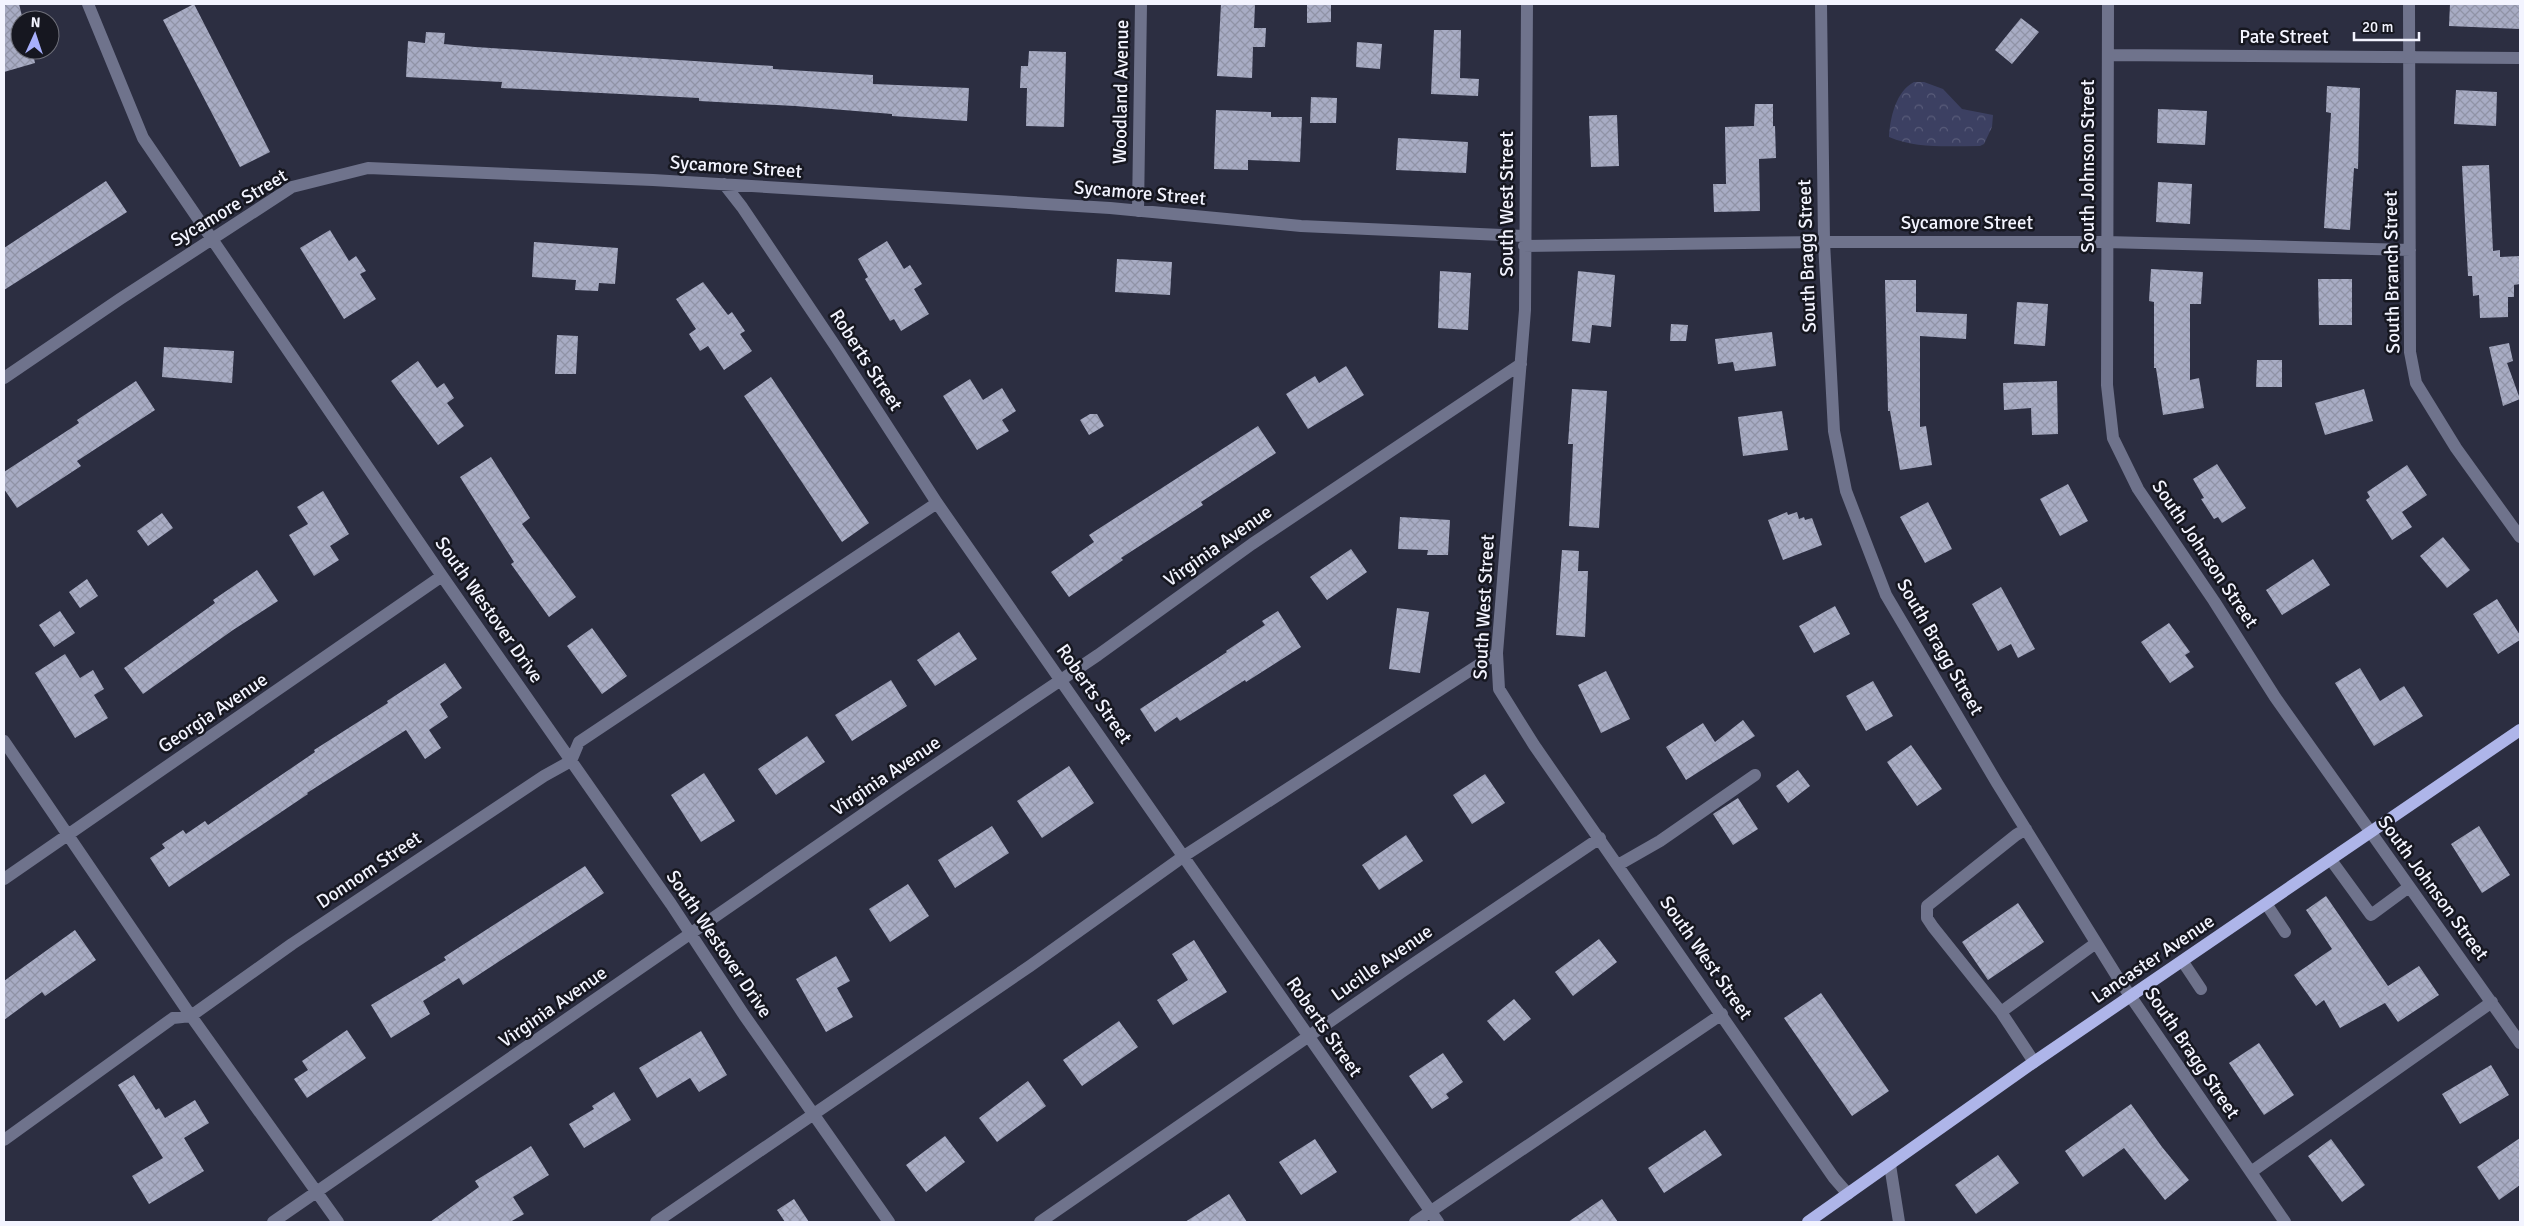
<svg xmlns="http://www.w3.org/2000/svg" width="2524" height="1226" font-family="Signika,sans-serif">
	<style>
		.park { fill: url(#park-crowns) }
		.building { fill: url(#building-cross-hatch) }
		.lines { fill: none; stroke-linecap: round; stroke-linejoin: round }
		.minor { stroke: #6f738c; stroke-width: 12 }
		.major { stroke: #aeb5e9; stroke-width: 12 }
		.labels { text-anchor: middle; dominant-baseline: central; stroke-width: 5; stroke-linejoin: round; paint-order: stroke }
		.street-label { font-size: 19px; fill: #f3f4ff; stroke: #161720 }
	</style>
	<defs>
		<pattern id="park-crowns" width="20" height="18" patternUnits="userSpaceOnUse" patternTransform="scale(1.25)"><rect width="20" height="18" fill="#3c4062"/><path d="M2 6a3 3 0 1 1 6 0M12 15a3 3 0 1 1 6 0" fill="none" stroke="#595c7a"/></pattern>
		<pattern id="building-cross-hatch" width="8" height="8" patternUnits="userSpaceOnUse" patternTransform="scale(1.25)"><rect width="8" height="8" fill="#a8acc4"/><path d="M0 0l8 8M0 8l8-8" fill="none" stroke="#9093a6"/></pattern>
	</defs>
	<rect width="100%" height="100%" fill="#2c2e41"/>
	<!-- park -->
	<path class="park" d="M 1914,82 L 1924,82 L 1943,89 L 1962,109 L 1993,115 L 1992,127 L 1984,144 L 1980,146 C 1949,146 1917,149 1889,137 C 1890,118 1896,91 1914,82 Z"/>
	<!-- building -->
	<path class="building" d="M 4,4 L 19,4 L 23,20 L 20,20 L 20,50 L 32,50 L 35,63 L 4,72 Z
		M 194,4 L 270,152 L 240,167 L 163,20 Z
		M 1221,4 L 1255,4 L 1254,28 L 1266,28 L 1265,47 L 1253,47 L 1252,78 L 1217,76 Z
		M 1307,4 L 1331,4 L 1331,22 L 1307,23 Z
		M 2450,4 L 2520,4 L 2520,29 L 2449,26 Z
		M 2021,18 L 2039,32 L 2012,64 L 1995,50 Z
		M 1434,30 L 1461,30 L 1460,78 L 1479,79 L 1478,96 L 1431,94 Z
		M 426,32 L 445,33 L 444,44 L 475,47 L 773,66 L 773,69 L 873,75 L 873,84 L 969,88 L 967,121 L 892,116 L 892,114 L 795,106 L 699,101 L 699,98 L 501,88 L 502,82 L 406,77 L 408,41 L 425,43 Z
		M 1357,42 L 1382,44 L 1380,69 L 1356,67 Z
		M 1029,51 L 1066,52 L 1064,127 L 1026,126 L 1027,88 L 1020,88 L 1021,66 L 1028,66 Z
		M 2327,86 L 2360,88 L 2358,169 L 2354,168 L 2350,230 L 2324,228 L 2331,113 L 2326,112 Z
		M 2456,90 L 2497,92 L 2496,126 L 2454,124 Z
		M 1311,97 L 1337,98 L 1336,123 L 1310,123 Z
		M 1755,104 L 1773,104 L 1773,126 L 1775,126 L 1776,158 L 1759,159 L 1760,211 L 1714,212 L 1713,184 L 1726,184 L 1725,127 L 1754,126 Z
		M 2158,109 L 2207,111 L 2205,145 L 2157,143 Z
		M 1216,110 L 1271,112 L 1271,117 L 1302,117 L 1300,162 L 1248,160 L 1248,170 L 1214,169 Z
		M 1617,115 L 1619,166 L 1591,167 L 1589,116 Z
		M 1398,138 L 1468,142 L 1466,173 L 1396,170 Z
		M 2489,165 L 2493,251 L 2500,250 L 2500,257 L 2520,256 L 2520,284 L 2514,285 L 2514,297 L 2508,297 L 2508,317 L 2480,318 L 2479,295 L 2473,296 L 2472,276 L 2468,276 L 2462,166 Z
		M 106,181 L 127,212 L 4,290 L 4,248 Z
		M 2158,182 L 2192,184 L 2190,224 L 2156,222 Z
		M 330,230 L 349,261 L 356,256 L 366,271 L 360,274 L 376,299 L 344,319 L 300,248 Z
		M 887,241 L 904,269 L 910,265 L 922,284 L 914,289 L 929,314 L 901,331 L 894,319 L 890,321 L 865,279 L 868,277 L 858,259 Z
		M 534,242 L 618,248 L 615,284 L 599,283 L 598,291 L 575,290 L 576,280 L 532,277 Z
		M 1117,259 L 1172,262 L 1170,295 L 1115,292 Z
		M 2151,269 L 2203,272 L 2201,304 L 2190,304 L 2190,380 L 2199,378 L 2204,408 L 2163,415 L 2156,368 L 2154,368 L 2154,302 L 2149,301 Z
		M 1440,271 L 1471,273 L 1468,330 L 1438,328 Z
		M 1578,271 L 1615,275 L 1611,327 L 1592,325 L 1590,343 L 1572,341 Z
		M 2318,279 L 2352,279 L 2352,325 L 2319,325 Z
		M 1885,280 L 1916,280 L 1916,312 L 1967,314 L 1966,339 L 1920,336 L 1920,427 L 1926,426 L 1932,465 L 1900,470 L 1890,411 L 1888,411 Z
		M 703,282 L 728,315 L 732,312 L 745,331 L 740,334 L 752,351 L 724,370 L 708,346 L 700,351 L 689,334 L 696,329 L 676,299 Z
		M 2017,302 L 2048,304 L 2045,346 L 2014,344 Z
		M 1671,324 L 1688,325 L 1686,341 L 1670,341 Z
		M 1772,332 L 1776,366 L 1735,371 L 1733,362 L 1718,364 L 1715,339 Z
		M 557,335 L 578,336 L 576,374 L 555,374 Z
		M 2509,343 L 2513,361 L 2507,363 L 2520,399 L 2503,406 L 2489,347 Z
		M 164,347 L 234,351 L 232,383 L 162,377 Z
		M 2257,360 L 2282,360 L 2282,387 L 2256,387 Z
		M 418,361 L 437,388 L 444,383 L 454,398 L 447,403 L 464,426 L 438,445 L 391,381 Z
		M 1346,366 L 1364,395 L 1308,429 L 1286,394 L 1315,376 L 1319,383 Z
		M 771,377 L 869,523 L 842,542 L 744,396 Z
		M 970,379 L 983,400 L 1002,388 L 1016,411 L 1002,420 L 1009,431 L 977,450 L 943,396 Z
		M 136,381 L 155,410 L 77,461 L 81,466 L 17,508 L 4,489 L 4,472 L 79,423 L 77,420 Z
		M 2057,381 L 2058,434 L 2032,435 L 2031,408 L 2004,410 L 2003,383 Z
		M 1572,389 L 1607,391 L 1599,528 L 1569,526 L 1573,444 L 1568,444 Z
		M 2364,389 L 2373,421 L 2325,435 L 2315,403 Z
		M 1782,411 L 1788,450 L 1743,456 L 1738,417 Z
		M 1090,414 L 1097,414 L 1104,426 L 1089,435 L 1080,420 Z
		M 1258,426 L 1276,453 L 1201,502 L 1203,505 L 1121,558 L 1123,560 L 1069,597 L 1051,572 L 1094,542 L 1089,535 Z
		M 491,457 L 530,518 L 522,524 L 576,597 L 549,617 L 511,564 L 514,562 L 460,477 Z
		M 2217,464 L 2246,508 L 2222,523 L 2218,517 L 2214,519 L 2201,499 L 2204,498 L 2193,479 Z
		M 2407,465 L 2427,495 L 2402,512 L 2412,527 L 2392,540 L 2366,500 L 2370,497 L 2367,492 Z
		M 2068,484 L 2088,521 L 2060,536 L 2040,499 Z
		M 323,491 L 349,534 L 330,546 L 339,560 L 314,576 L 289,535 L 308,524 L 297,507 Z
		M 1928,502 L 1952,549 L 1925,563 L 1900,517 Z
		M 1787,512 L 1788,515 L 1797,512 L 1799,519 L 1804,517 L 1805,520 L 1812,518 L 1822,545 L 1783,560 L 1768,520 Z
		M 162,513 L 173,528 L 148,546 L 137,531 Z
		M 1400,517 L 1450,520 L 1448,555 L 1427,555 L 1428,550 L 1398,549 Z
		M 2443,537 L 2470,570 L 2447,588 L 2420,556 Z
		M 1351,549 L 1367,572 L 1327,600 L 1310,577 Z
		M 1562,550 L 1579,551 L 1578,571 L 1588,571 L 1585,637 L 1556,635 Z
		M 2313,559 L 2330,585 L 2282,615 L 2266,590 Z
		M 257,570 L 278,601 L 233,630 L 143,694 L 124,668 L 215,603 L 213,600 Z
		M 87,579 L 98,596 L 80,608 L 69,592 Z
		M 2001,587 L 2035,649 L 2018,658 L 2011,644 L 1998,651 L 1972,604 Z
		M 2497,599 L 2520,635 L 2520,640 L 2498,654 L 2473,614 Z
		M 1835,606 L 1850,634 L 1814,653 L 1799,626 Z
		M 1397,608 L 1429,612 L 1420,673 L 1389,669 Z
		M 60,611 L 75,633 L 54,647 L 39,625 Z
		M 1278,611 L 1301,647 L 1246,682 L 1245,680 L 1180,721 L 1177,717 L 1155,732 L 1140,709 L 1227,652 L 1226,651 L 1265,625 L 1262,621 Z
		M 2169,623 L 2190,652 L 2185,655 L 2194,667 L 2170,683 L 2141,642 Z
		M 592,628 L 627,676 L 602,694 L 567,646 Z
		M 959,632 L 977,659 L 935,686 L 917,660 Z
		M 65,654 L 80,678 L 93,670 L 104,689 L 94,695 L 108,718 L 75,738 L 35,673 Z
		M 445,663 L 462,688 L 440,704 L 448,717 L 429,730 L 441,748 L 425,759 L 406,730 L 307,793 L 308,794 L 169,887 L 150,858 L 165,848 L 162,844 L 183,830 L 186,834 L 205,821 L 208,825 L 315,752 L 314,750 L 388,703 L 387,701 Z
		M 2360,668 L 2380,701 L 2404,686 L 2423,716 L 2374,746 L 2335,683 Z
		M 1606,671 L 1630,719 L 1601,733 L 1578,685 Z
		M 891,680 L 907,706 L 852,741 L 835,715 Z
		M 1873,681 L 1893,716 L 1866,731 L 1846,696 Z
		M 1743,720 L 1755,736 L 1686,780 L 1666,747 L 1703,723 L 1715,742 Z
		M 807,736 L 825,762 L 776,795 L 758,769 Z
		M 1911,745 L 1942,789 L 1917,806 L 1887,762 Z
		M 1069,766 L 1094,803 L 1042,838 L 1017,801 Z
		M 1798,770 L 1810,786 L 1788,803 L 1776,786 Z
		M 704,773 L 735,821 L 701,842 L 671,795 Z
		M 1485,774 L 1505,803 L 1472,824 L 1453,795 Z
		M 1738,798 L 1758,829 L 1733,845 L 1713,814 Z
		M 992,826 L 1009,853 L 955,888 L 938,860 Z
		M 2479,826 L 2510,875 L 2482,893 L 2451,844 Z
		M 1406,835 L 1423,861 L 1379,890 L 1362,865 Z
		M 585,866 L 604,893 L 463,985 L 459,978 L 423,1001 L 430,1014 L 391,1038 L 371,1005 L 446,960 L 444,957 Z
		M 908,884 L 929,916 L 890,942 L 869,909 Z
		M 2326,896 L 2388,986 L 2419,966 L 2439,995 L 2398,1022 L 2385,1003 L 2340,1028 L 2324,1000 L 2316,1006 L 2294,975 L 2332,949 L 2306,910 Z
		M 2018,903 L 2044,942 L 1988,980 L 1962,942 Z
		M 75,930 L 96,960 L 45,996 L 42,992 L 4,1020 L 4,981 Z
		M 1599,939 L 1617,962 L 1573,996 L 1555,972 Z
		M 1194,940 L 1227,992 L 1173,1025 L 1157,1000 L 1188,980 L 1172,954 Z
		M 836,956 L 850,981 L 837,988 L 853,1017 L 826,1032 L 796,979 Z
		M 1821,993 L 1889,1091 L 1852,1116 L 1784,1018 Z
		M 1514,999 L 1531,1019 L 1504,1041 L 1487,1021 Z
		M 1119,1021 L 1138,1047 L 1082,1086 L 1063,1060 Z
		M 347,1030 L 366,1058 L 307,1098 L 294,1079 L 308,1070 L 302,1061 Z
		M 701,1031 L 727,1075 L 699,1092 L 690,1078 L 657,1098 L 639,1068 Z
		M 2259,1043 L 2294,1095 L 2264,1115 L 2229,1063 Z
		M 1443,1053 L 1463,1082 L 1446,1094 L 1449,1098 L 1432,1109 L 1409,1076 Z
		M 2491,1065 L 2509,1095 L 2460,1124 L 2442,1094 Z
		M 134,1075 L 156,1110 L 159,1108 L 165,1118 L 195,1100 L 209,1123 L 184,1138 L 204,1171 L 149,1204 L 132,1176 L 163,1158 L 118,1085 Z
		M 1028,1081 L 1046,1106 L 997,1142 L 979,1118 Z
		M 614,1092 L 631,1120 L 584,1148 L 569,1124 L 594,1109 L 592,1106 Z
		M 2131,1104 L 2162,1147 L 2189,1180 L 2165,1200 L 2124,1148 L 2083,1177 L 2065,1151 Z
		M 1705,1130 L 1722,1155 L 1664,1193 L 1648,1168 Z
		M 945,1136 L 965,1162 L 926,1192 L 906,1165 Z
		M 2520,1138 L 2520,1185 L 2499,1200 L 2477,1167 Z
		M 1315,1139 L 1337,1172 L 1301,1195 L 1279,1162 Z
		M 2331,1139 L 2365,1185 L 2342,1202 L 2308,1156 Z
		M 531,1146 L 549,1175 L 513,1197 L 524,1214 L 510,1222 L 430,1222 L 479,1187 L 475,1181 Z
		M 1998,1155 L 2019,1183 L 1976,1214 L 1955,1185 Z
		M 1229,1194 L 1247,1222 L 1185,1222 Z
		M 794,1199 L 809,1222 L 785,1222 L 777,1210 Z
		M 1602,1199 L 1618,1222 L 1568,1222 Z"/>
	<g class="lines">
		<!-- minor -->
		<path class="minor" d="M 88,4 L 143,138 L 442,576 L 671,904 L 744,1015 L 889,1222
			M 1527,4 L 1525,310 L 1497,653 L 1499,689 L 1534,745 L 1834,1178 L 1848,1194
			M 1821,4 L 1824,242 L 1834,431 L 1846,491 L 1886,595 L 1997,783 L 2118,978 L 2285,1222
			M 2108,4 L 2107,385 L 2113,438 L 2138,489 L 2214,601 L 2275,697 L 2520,1043
			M 2409,4 L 2410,352 L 2416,383 L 2456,448 L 2520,537
			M 2108,55 L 2520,58
			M 724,184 L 742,207 L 836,347 L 937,503 L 1438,1222
			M 1138,211 L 1141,4
			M 1524,246 L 1824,242 L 2106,242 L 2410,250
			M 4,378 L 120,299 L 292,187 L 368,168 L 653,180 L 1110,208 L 1301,226 L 1524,236
			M 4,741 L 191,1016 L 338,1222
			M 2026,829 L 2016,835 L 1927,906 L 1927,918 L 1933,927 L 2001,1012 L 2034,1062
			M 2331,860 L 2371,915 L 2409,887
			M 1618,865 L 1660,841 L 1755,775
			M 4,879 L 442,576
			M 2267,905 L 2285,932
			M 2183,962 L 2201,989
			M 2001,1012 L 2096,943
			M 4,1140 L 173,1018 L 191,1016 L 292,944 L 544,776 L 571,761 L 579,742 L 937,503
			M 1890,1165 L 1899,1222
			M 2251,1172 L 2492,1002
			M 273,1222 L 901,788 L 1098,655 L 1252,544 L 1521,364
			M 656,1222 L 1030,966 L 1184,856 L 1497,653
			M 1040,1222 L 1403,971 L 1600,838
			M 1415,1222 L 1722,1014"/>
		<!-- major -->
		<path class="major" d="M 1808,1222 L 2034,1062 L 2520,730"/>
	</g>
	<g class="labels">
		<!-- street labels -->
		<g class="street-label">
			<text x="2284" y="37">Pate Street</text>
			<text transform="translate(1121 92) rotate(-89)">Woodland Avenue</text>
			<text transform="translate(2088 166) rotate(-90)">South Johnson Street</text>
			<text transform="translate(736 167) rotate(4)">Sycamore Street</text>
			<text transform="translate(1140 193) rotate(5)">Sycamore Street</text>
			<text transform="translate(1507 204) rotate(-90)">South West Street</text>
			<text transform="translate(229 208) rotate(-31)">Sycamore Street</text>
			<text x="1967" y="223">Sycamore Street</text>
			<text transform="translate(1807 256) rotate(-92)">South Bragg Street</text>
			<text transform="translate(2392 272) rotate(-91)">South Branch Street</text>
			<text transform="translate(866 360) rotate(57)">Roberts Street</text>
			<text transform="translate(1218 546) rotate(-35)">Virginia Avenue</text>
			<text transform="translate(2205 554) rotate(56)">South Johnson Street</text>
			<text transform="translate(1484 607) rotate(-87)">South West Street</text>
			<text transform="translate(489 610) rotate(55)">South Westover Drive</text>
			<text transform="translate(1940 647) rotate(60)">South Bragg Street</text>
			<text transform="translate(1094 694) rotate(55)">Roberts Street</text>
			<text transform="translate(213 713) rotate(-34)">Georgia Avenue</text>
			<text transform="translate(886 776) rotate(-34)">Virginia Avenue</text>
			<text transform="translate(369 870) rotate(-34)">Donnom Street</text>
			<text transform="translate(2433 888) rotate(54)">South Johnson Street</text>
			<text transform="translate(719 944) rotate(56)">South Westover Drive</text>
			<text transform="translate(1706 958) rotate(55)">South West Street</text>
			<text transform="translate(2153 959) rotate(-34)">Lancaster Avenue</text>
			<text transform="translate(1382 963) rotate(-35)">Lucille Avenue</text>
			<text transform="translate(553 1007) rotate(-35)">Virginia Avenue</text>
			<text transform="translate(1324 1027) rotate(55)">Roberts Street</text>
			<text transform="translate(2192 1053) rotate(56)">South Bragg Street</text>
		</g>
	</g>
	<!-- border -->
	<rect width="2524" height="1226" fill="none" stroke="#f3f4ff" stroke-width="10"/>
	<!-- north arrow -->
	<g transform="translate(35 35) rotate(3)"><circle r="24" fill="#161720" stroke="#6e6f79"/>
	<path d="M0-4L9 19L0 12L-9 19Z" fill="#a8b0fc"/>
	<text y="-8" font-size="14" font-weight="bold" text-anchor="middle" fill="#f3f4ff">N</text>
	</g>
	<!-- scale -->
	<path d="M2354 32v8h65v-8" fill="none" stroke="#f3f4ff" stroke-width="2.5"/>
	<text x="2362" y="32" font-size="15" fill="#f3f4ff" stroke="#161720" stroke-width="4" paint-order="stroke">20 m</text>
</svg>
